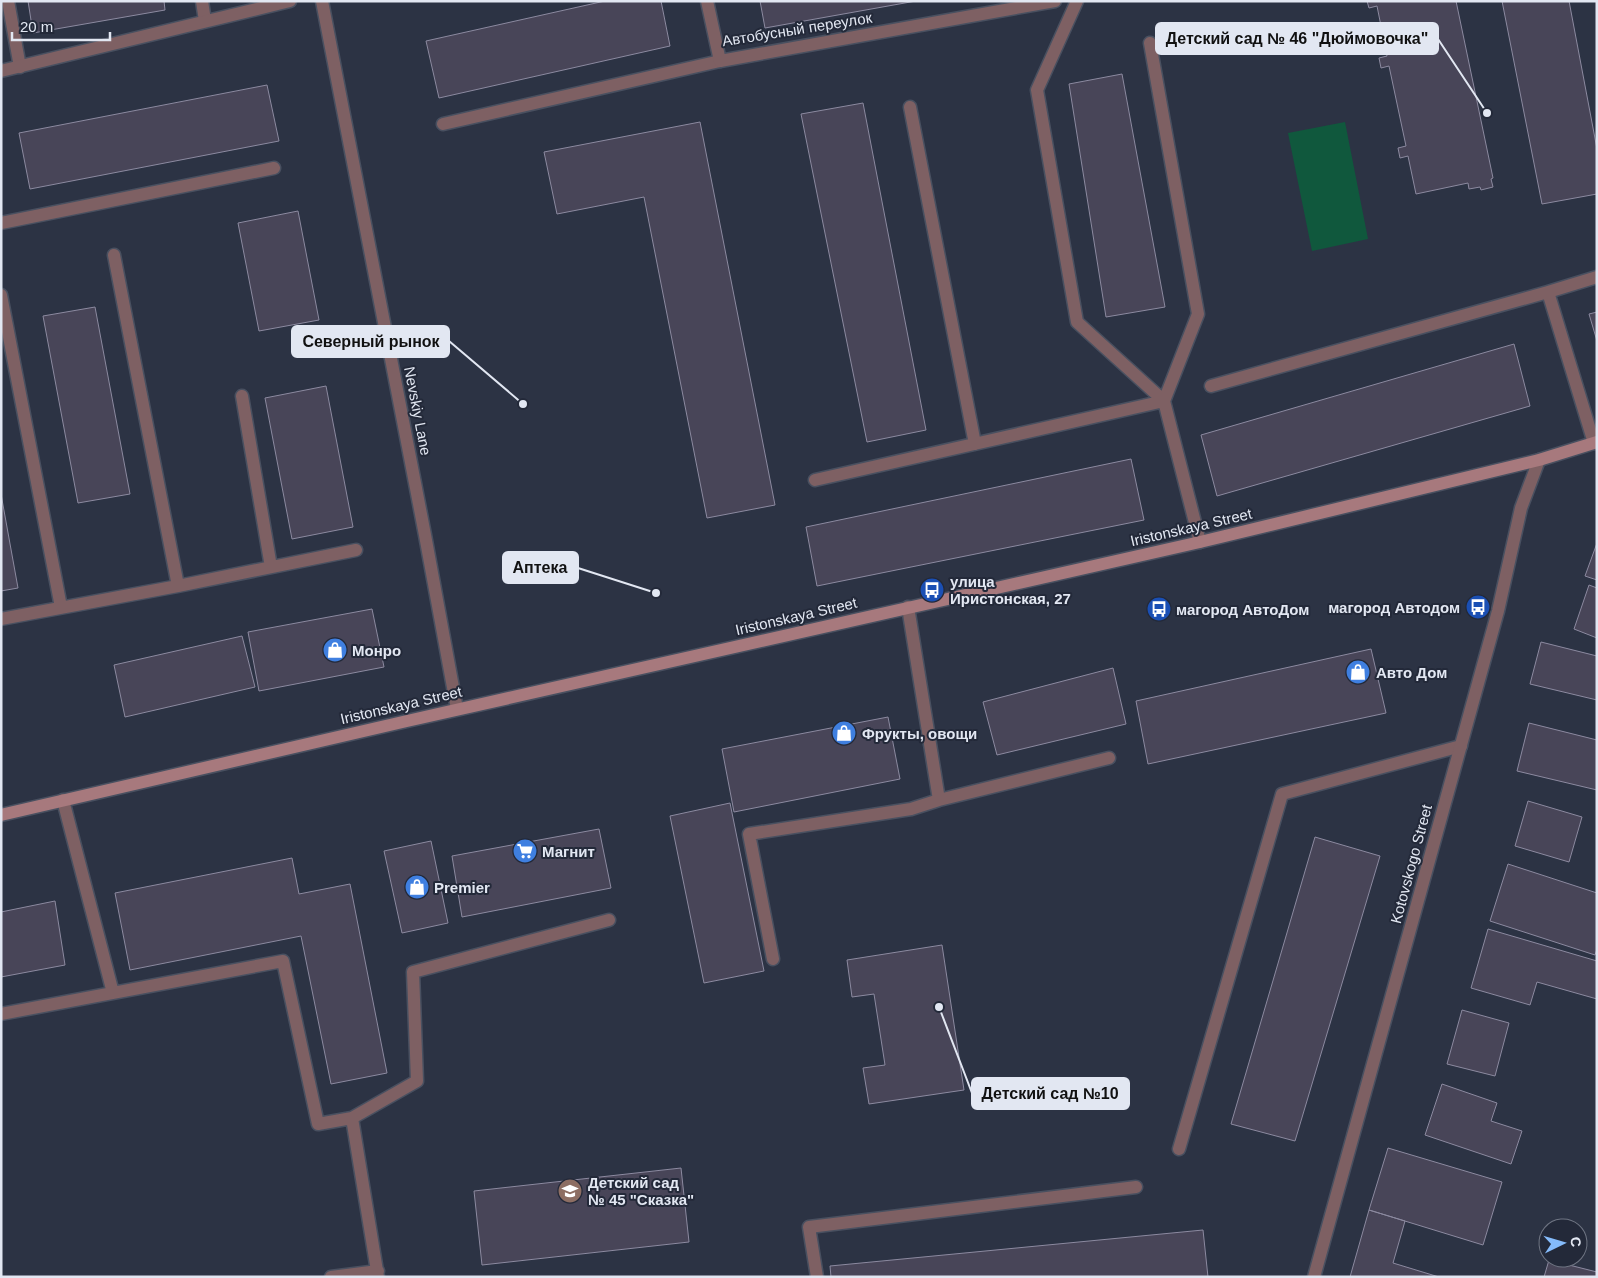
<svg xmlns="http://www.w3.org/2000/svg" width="1598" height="1278" font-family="Arial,sans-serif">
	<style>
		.green { fill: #10583d }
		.building { fill: #484558; stroke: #8c8aa0 }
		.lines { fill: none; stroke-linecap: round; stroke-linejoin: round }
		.lane-casing { stroke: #495060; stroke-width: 15 }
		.street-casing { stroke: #495060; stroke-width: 15 }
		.secondary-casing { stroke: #495060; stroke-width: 15 }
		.lane { stroke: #7e6063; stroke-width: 12 }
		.street { stroke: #7e6063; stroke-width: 12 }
		.secondary { stroke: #a7797d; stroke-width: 12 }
		.labels { text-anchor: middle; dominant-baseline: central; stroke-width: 4; stroke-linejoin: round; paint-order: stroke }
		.street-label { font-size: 15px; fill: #e2e7f2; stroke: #232939 }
		.poi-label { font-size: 15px; font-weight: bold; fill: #e2e7f2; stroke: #232939; text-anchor: start }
		.leader { fill: none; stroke: #e2e7f2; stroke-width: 2 }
		.callout-dot { fill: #e2e7f2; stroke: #232939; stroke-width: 2 }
		.callout { fill: #e2e7f2; stroke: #e2e7f2; stroke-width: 2 }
		.callout-label { font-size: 16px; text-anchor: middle; font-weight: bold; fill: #111 }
	</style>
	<rect width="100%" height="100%" fill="#2c3344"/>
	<!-- green -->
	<path class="green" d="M 1345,122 L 1368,239 L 1312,251 L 1288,133 Z"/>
	<!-- building -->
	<path class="building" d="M 28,1 L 164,1 L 165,10 L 33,33 Z
		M 605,1 L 661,1 L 670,46 L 439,98 L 426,41 Z
		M 760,1 L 916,1 L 765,28 Z
		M 1367,1 L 1456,1 L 1493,178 L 1491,179 L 1493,187 L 1481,190 L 1480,187 L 1469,189 L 1468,183 L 1416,194 L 1408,156 L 1400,158 L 1398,148 L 1406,146 L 1389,66 L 1381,68 L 1379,58 L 1387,56 L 1377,6 L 1369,8 Z
		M 1502,1 L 1569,1 L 1597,149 L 1597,194 L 1542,204 Z
		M 1122,74 L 1165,307 L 1106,317 L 1069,84 Z
		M 267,85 L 279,141 L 30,189 L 19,133 Z
		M 863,103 L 926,430 L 867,442 L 801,114 Z
		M 700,122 L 775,505 L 707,518 L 644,197 L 557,214 L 544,152 Z
		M 298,211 L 319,320 L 259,331 L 238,223 Z
		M 95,307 L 130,494 L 78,503 L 43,316 Z
		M 1597,312 L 1597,341 L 1589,314 Z
		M 1514,344 L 1530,406 L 1217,496 L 1201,435 Z
		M 326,386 L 353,527 L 292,539 L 265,398 Z
		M 1131,459 L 1144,520 L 817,586 L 806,527 Z
		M 1,494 L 18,588 L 1,591 Z
		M 1597,543 L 1597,580 L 1585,576 Z
		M 1589,585 L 1597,588 L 1597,638 L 1574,629 Z
		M 372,609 L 384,667 L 259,691 L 248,632 Z
		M 242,636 L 255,687 L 125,717 L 114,665 Z
		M 1541,642 L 1597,656 L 1597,700 L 1530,684 Z
		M 1371,649 L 1386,713 L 1148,764 L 1136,701 Z
		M 1113,668 L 1126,724 L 997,755 L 983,702 Z
		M 888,717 L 900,779 L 734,812 L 722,749 Z
		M 1529,723 L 1597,740 L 1597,790 L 1517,771 Z
		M 1528,801 L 1582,817 L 1569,862 L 1515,846 Z
		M 730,803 L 764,971 L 704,983 L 670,816 Z
		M 599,829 L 611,888 L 462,917 L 452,856 Z
		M 1315,837 L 1380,856 L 1295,1141 L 1231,1124 Z
		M 431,841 L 448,923 L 402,933 L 384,851 Z
		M 292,858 L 299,894 L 350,884 L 387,1073 L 331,1084 L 301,936 L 130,970 L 115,893 Z
		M 1508,864 L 1597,893 L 1597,949 L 1595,955 L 1490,921 Z
		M 55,901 L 65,965 L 1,977 L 1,912 Z
		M 1488,929 L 1597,961 L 1597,999 L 1537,982 L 1530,1005 L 1471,988 Z
		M 942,945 L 964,1090 L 869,1104 L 863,1068 L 885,1065 L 874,994 L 852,997 L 847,960 Z
		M 1462,1010 L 1509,1023 L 1495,1076 L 1447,1064 Z
		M 1442,1084 L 1497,1103 L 1491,1121 L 1522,1131 L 1511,1164 L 1425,1135 Z
		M 1388,1148 L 1502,1182 L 1483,1245 L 1369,1210 Z
		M 681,1168 L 689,1242 L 482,1265 L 474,1191 Z
		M 1369,1210 L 1405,1221 L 1393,1263 L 1439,1277 L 1350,1277 Z
		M 1203,1230 L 1208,1277 L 831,1277 L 830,1266 Z
		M 1549,1260 L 1597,1272 L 1597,1277 L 1544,1277 Z"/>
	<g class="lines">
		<defs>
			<path id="lane" d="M 8,1 L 20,67
				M 202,1 L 205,21
				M 1077,1 L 1037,90 L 1077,322 L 1164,401 L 1198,314 L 1150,43
				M 910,107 L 975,444
				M 443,124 L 720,61
				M 1,223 L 274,168
				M 114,255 L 178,586
				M 1548,292 L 1597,277
				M 1,295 L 5,316
				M 1,317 L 5,316 L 61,607
				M 1211,386 L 1548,292 L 1594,443
				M 242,396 L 271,567
				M 815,480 L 1164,401 L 1200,542
				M 1,619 L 178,586 L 356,550
				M 63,800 L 113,993
				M 939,800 L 1109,758
				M 773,959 L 749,834 L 911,809 L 939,800 L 908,607
				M 1,1014 L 283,961 L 318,1124 L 352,1118 L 378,1277
				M 352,1118 L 417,1081 L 413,972 L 609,920
				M 1179,1149 L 1282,794 L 1461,746
				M 331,1277 L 378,1271
				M 817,1277 L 809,1227 L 1136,1187"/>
			<path id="street" d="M 322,1 L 425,535 L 457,709
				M 707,1 L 720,61 L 1055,1
				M 1,71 L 290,1
				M 1314,1277 L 1498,611 L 1521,508 L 1539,460"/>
			<path id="secondary" d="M 1,815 L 407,721 L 1200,542 L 1539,460 L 1597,442"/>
		</defs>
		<!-- lane casing -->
		<use href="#lane" class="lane-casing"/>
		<!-- street casing -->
		<use href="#street" class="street-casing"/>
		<!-- secondary casing -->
		<use href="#secondary" class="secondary-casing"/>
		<!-- lane -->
		<use href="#lane" class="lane"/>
		<!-- street -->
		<use href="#street" class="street"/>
		<!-- secondary -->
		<use href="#secondary" class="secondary"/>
	</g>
	<!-- icons -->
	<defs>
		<symbol id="bus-disc" viewBox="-11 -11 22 22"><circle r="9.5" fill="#1a4fb4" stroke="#232939"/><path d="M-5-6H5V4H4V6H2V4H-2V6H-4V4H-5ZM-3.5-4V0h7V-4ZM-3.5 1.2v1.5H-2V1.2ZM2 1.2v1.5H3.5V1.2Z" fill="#fff"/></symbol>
		<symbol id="shop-disc" viewBox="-11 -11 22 22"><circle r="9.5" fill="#3f7fe0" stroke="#232939"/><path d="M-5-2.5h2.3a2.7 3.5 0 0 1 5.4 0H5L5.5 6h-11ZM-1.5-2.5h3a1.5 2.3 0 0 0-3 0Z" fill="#fff"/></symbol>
		<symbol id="supermarket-disc" viewBox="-11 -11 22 22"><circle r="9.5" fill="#3f7fe0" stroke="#232939"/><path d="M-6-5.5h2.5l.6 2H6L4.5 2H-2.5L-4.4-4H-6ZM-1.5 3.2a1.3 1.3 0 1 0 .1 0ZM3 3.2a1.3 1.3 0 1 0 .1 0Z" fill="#fff"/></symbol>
		<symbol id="school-disc" viewBox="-11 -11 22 22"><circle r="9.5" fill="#8d6e63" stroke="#232939"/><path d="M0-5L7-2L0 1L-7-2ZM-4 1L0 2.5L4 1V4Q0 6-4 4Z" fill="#fff"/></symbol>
	</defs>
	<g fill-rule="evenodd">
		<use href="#bus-disc" x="918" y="576" width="28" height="28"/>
		<use href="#bus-disc" x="1464" y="593" width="28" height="28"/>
		<use href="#bus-disc" x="1145" y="595" width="28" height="28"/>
		<use href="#shop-disc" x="321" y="636" width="28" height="28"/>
		<use href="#shop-disc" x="1344" y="658" width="28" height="28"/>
		<use href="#shop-disc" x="830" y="719" width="28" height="28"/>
		<use href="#supermarket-disc" x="511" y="837" width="28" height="28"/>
		<use href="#shop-disc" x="403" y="873" width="28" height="28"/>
		<use href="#school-disc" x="556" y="1177" width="28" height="28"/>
	</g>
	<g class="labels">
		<!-- street labels -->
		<g class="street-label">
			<text transform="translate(797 29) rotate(-9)">Автобусный переулок</text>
			<text transform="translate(418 411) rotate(79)">Nevskiy Lane</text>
			<text transform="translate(1191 527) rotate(-13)">Iristonskaya Street</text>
			<text transform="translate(796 616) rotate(-13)">Iristonskaya Street</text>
			<text transform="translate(401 705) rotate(-13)">Iristonskaya Street</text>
			<text transform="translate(1411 864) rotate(-75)">Kotovskogo Street</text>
		</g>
		<!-- poi labels -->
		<g class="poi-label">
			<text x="950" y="581">улица<tspan x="950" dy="17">Иристонская, 27</tspan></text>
			<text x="1460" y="607" text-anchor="end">магород Автодом</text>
			<text x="1176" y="609">магород АвтоДом</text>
			<text x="352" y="650">Монро</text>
			<text x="1376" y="672">Авто Дом</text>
			<text x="862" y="733">Фрукты, овощи</text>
			<text x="542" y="851">Магнит</text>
			<text x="434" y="887">Premier</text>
			<text x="588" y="1182">Детский сад<tspan x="588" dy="17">№ 45 "Сказка"</tspan></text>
		</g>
	</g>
	<!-- callouts -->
	<path class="leader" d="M1487 113L1438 39M523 404L449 341M656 593L578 568M939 1007L972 1093"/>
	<g class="callout-dot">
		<circle cx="1487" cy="113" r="5"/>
		<circle cx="523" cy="404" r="5"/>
		<circle cx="656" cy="593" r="5"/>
		<circle cx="939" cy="1007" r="5"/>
	</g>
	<g class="callout">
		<rect x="1156" y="23" width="282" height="31" rx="5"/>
		<rect x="292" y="326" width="157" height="31" rx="5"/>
		<rect x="503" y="552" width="75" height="31" rx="5"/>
		<rect x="972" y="1078" width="157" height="31" rx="5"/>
	</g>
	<g class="callout-label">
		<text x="1297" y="44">Детский сад № 46 "Дюймовочка"</text>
		<text x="371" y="347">Северный рынок</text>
		<text x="540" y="573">Аптека</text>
		<text x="1050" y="1099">Детский сад №10</text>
	</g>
	<!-- border -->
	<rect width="1598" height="1278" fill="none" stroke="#e2e7f2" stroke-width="5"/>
	<!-- north arrow -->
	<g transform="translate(1563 1243) rotate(85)"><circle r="24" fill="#232939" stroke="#6f7583"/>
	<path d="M0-4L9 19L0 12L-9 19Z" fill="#85bbfb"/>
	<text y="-8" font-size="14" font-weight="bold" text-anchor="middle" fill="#e2e7f2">С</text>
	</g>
	<!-- scale -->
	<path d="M12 32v8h98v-8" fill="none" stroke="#e2e7f2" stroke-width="2.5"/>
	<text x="20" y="32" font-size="15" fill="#e2e7f2" stroke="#232939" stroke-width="4" paint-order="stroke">20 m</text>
</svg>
